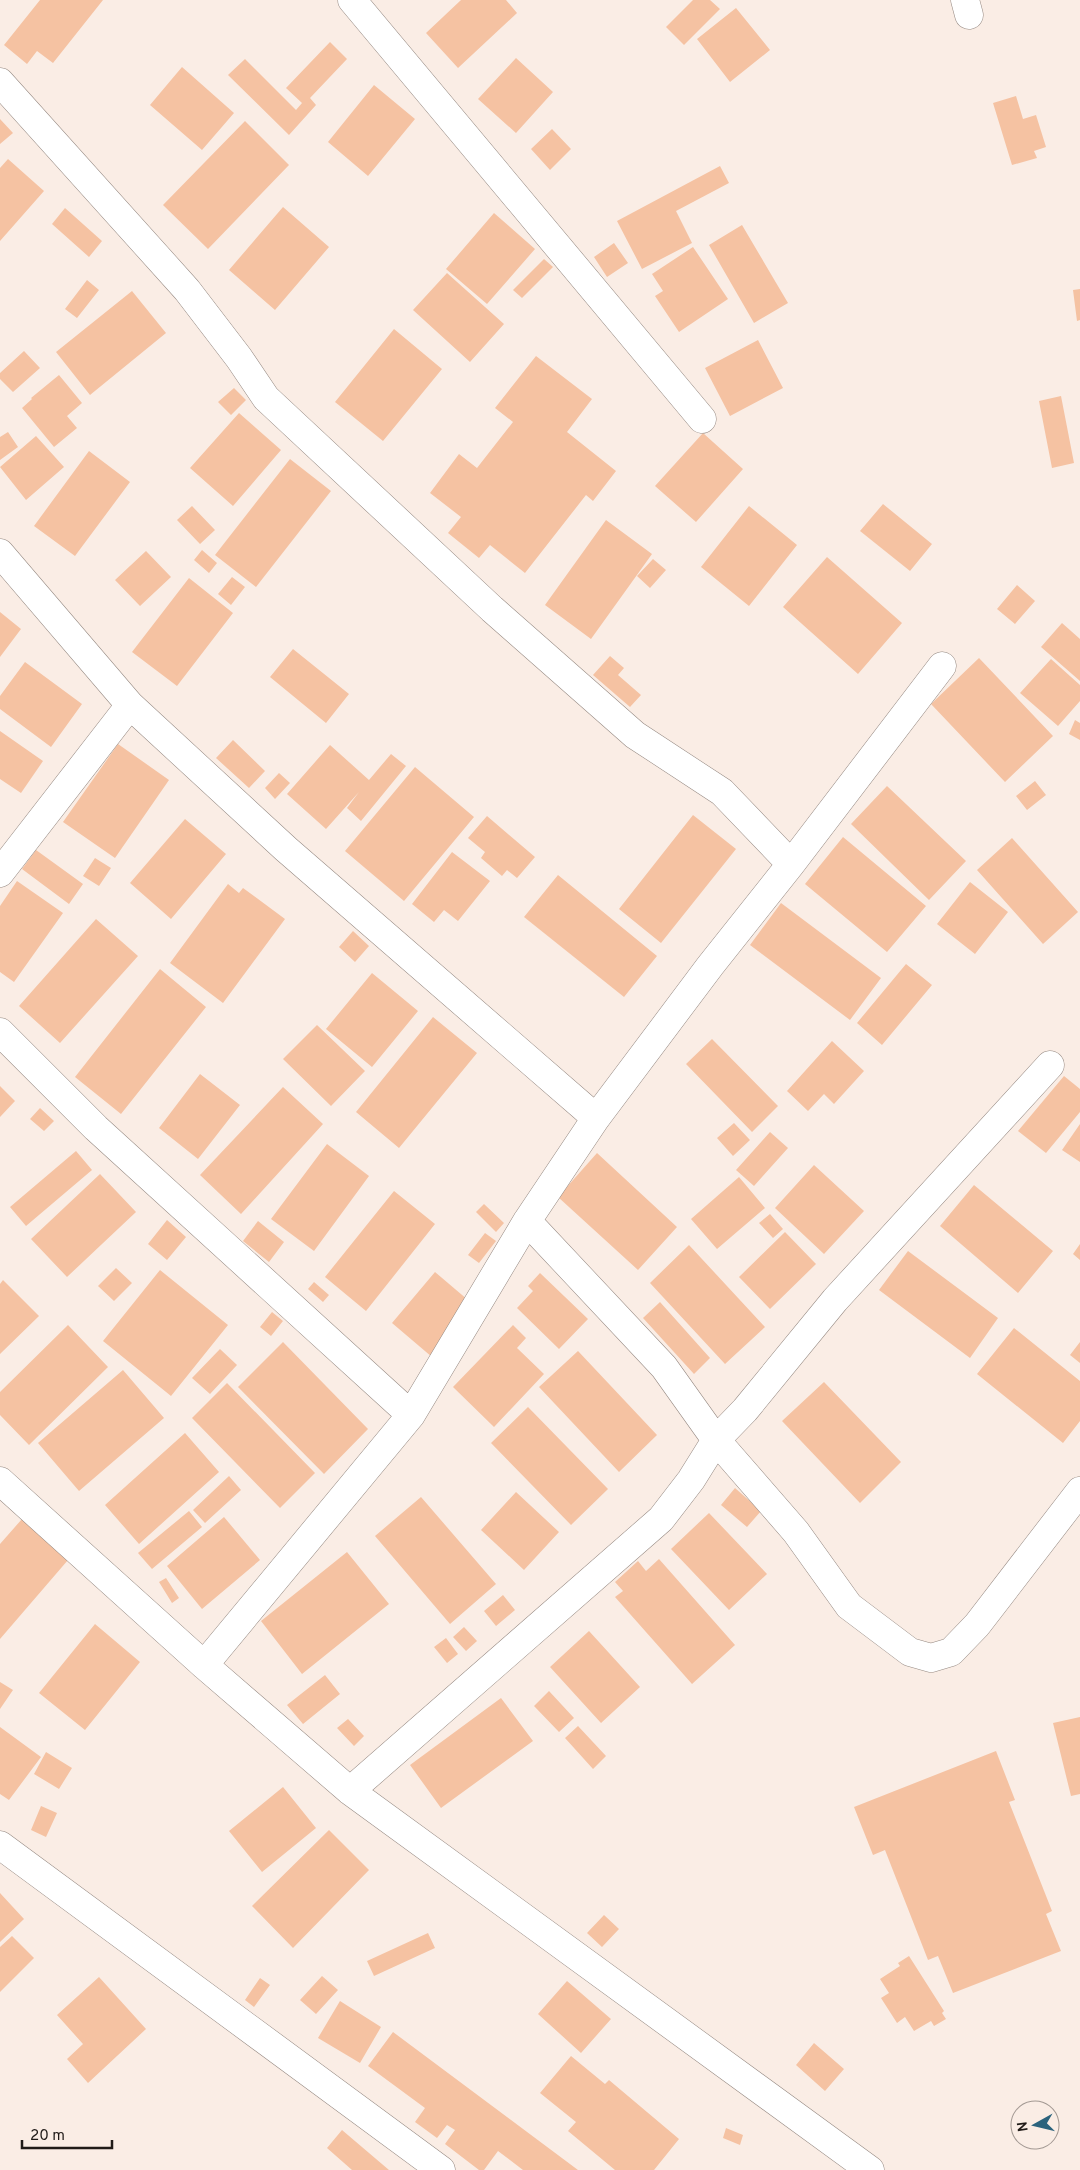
<svg xmlns="http://www.w3.org/2000/svg" width="1080" height="2170" font-family="Overpass,sans-serif">
	<style>
		.building { fill: #f5c2a2 }
		.lines { fill: none; stroke-linecap: round; stroke-linejoin: round }
		.minor-casing { stroke: #958982; stroke-width: 29 }
		.minor { stroke: #fff; stroke-width: 28 }
	</style>
	<rect width="100%" height="100%" fill="#faede5"/>
	<!-- building -->
	<path class="building" d="M 40,0 L 103,0 L 53,63 L 37,51 L 27,64 L 4,45 Z
		M 461,0 L 506,0 L 517,13 L 458,68 L 426,33 Z
		M 693,0 L 710,0 L 720,9 L 684,45 L 666,27 Z
		M 736,8 L 770,50 L 730,82 L 697,39 Z
		M 330,42 L 347,59 L 310,98 L 316,105 L 289,135 L 228,75 L 245,59 L 296,110 L 302,103 L 286,88 Z
		M 516,58 L 553,92 L 516,133 L 478,99 Z
		M 182,67 L 234,113 L 202,150 L 150,105 Z
		M 374,85 L 415,119 L 368,176 L 328,142 Z
		M 1016,96 L 1023,119 L 1036,115 L 1046,147 L 1034,151 L 1037,158 L 1012,165 L 993,103 Z
		M 0,119 L 13,133 L 0,144 Z
		M 245,121 L 289,165 L 208,249 L 163,205 Z
		M 552,129 L 571,149 L 550,170 L 531,149 Z
		M 8,159 L 44,191 L 0,241 L 0,168 Z
		M 720,166 L 729,183 L 676,211 L 692,243 L 642,269 L 617,221 Z
		M 283,207 L 329,247 L 275,310 L 229,270 Z
		M 65,208 L 102,241 L 89,257 L 52,224 Z
		M 494,213 L 535,249 L 487,304 L 446,269 Z
		M 742,225 L 788,303 L 754,323 L 709,245 Z
		M 614,243 L 628,263 L 607,277 L 594,257 Z
		M 693,247 L 728,299 L 679,332 L 655,296 L 663,291 L 652,274 Z
		M 544,259 L 553,267 L 522,298 L 513,290 Z
		M 447,273 L 504,324 L 470,362 L 413,310 Z
		M 87,280 L 99,290 L 77,318 L 65,309 Z
		M 1080,289 L 1080,320 L 1077,321 L 1073,290 Z
		M 132,291 L 166,333 L 90,395 L 56,352 Z
		M 394,329 L 442,369 L 383,441 L 335,402 Z
		M 758,340 L 783,388 L 730,416 L 705,368 Z
		M 24,351 L 40,368 L 13,392 L 0,379 L 0,373 Z
		M 536,356 L 592,399 L 567,432 L 616,471 L 593,501 L 586,495 L 525,573 L 490,545 L 479,558 L 448,533 L 461,517 L 430,493 L 459,454 L 477,468 L 513,422 L 495,408 Z
		M 59,375 L 82,403 L 67,416 L 77,428 L 54,447 L 22,408 L 32,399 L 31,398 Z
		M 234,388 L 246,400 L 231,415 L 218,402 Z
		M 1061,396 L 1074,463 L 1052,468 L 1039,401 Z
		M 239,413 L 281,450 L 233,506 L 190,468 Z
		M 8,432 L 18,447 L 0,460 L 0,437 Z
		M 703,433 L 743,469 L 696,522 L 655,486 Z
		M 36,436 L 64,467 L 26,500 L 0,467 Z
		M 89,451 L 130,482 L 75,556 L 34,526 Z
		M 290,459 L 331,491 L 256,587 L 215,555 Z
		M 883,504 L 932,544 L 910,571 L 860,531 Z
		M 192,506 L 215,530 L 200,544 L 177,520 Z
		M 749,506 L 797,545 L 749,606 L 701,567 Z
		M 606,520 L 652,554 L 591,639 L 545,605 Z
		M 202,550 L 217,563 L 209,573 L 194,560 Z
		M 146,551 L 171,577 L 140,606 L 115,580 Z
		M 827,557 L 902,623 L 858,674 L 783,607 Z
		M 653,559 L 666,570 L 650,588 L 637,576 Z
		M 232,577 L 245,587 L 231,605 L 218,594 Z
		M 189,578 L 233,613 L 177,686 L 132,652 Z
		M 1017,585 L 1035,601 L 1015,624 L 997,609 Z
		M 0,612 L 21,629 L 0,657 Z
		M 1062,623 L 1080,639 L 1080,681 L 1041,647 Z
		M 293,649 L 349,694 L 326,723 L 270,677 Z
		M 610,656 L 624,668 L 618,675 L 641,695 L 630,707 L 593,675 Z
		M 979,658 L 1053,736 L 1005,782 L 931,704 Z
		M 1051,659 L 1080,685 L 1080,701 L 1058,726 L 1020,693 Z
		M 25,662 L 82,704 L 51,747 L 0,709 L 0,696 Z
		M 1075,720 L 1080,723 L 1080,740 L 1069,734 Z
		M 0,731 L 43,761 L 21,793 L 0,779 Z
		M 233,740 L 265,771 L 249,788 L 216,758 Z
		M 118,744 L 169,780 L 115,858 L 63,822 Z
		M 330,745 L 369,780 L 391,754 L 406,766 L 361,821 L 347,808 L 359,792 L 326,829 L 287,794 Z
		M 415,767 L 474,817 L 404,901 L 345,851 Z
		M 279,773 L 290,783 L 275,799 L 265,788 Z
		M 1035,781 L 1046,795 L 1027,810 L 1016,796 Z
		M 887,786 L 966,861 L 929,900 L 851,824 Z
		M 693,815 L 736,849 L 661,943 L 619,909 Z
		M 487,816 L 535,857 L 517,878 L 507,870 L 502,876 L 481,858 L 485,852 L 468,838 Z
		M 185,819 L 226,854 L 171,919 L 130,883 Z
		M 843,837 L 926,906 L 887,952 L 805,884 Z
		M 1012,838 L 1078,912 L 1043,944 L 977,870 Z
		M 36,850 L 83,884 L 69,904 L 22,869 Z
		M 452,852 L 490,881 L 458,921 L 444,910 L 434,922 L 412,904 Z
		M 95,858 L 111,868 L 99,886 L 83,876 Z
		M 558,875 L 657,956 L 624,997 L 524,917 Z
		M 17,881 L 63,913 L 14,982 L 0,972 L 0,906 Z
		M 970,882 L 1008,912 L 975,954 L 937,924 Z
		M 228,884 L 239,893 L 243,888 L 285,919 L 223,1003 L 170,963 Z
		M 781,903 L 881,978 L 850,1020 L 750,945 Z
		M 96,919 L 138,956 L 60,1043 L 19,1006 Z
		M 353,931 L 369,946 L 355,962 L 339,947 Z
		M 906,964 L 932,985 L 882,1045 L 857,1023 Z
		M 160,969 L 206,1007 L 121,1114 L 75,1077 Z
		M 372,973 L 418,1011 L 372,1067 L 326,1029 Z
		M 433,1017 L 477,1053 L 399,1148 L 356,1112 Z
		M 317,1025 L 365,1071 L 331,1106 L 283,1059 Z
		M 712,1039 L 778,1106 L 752,1132 L 686,1064 Z
		M 832,1041 L 864,1071 L 834,1104 L 824,1094 L 808,1111 L 787,1091 Z
		M 200,1074 L 240,1105 L 198,1159 L 159,1128 Z
		M 1064,1076 L 1080,1089 L 1080,1112 L 1046,1153 L 1018,1131 Z
		M 0,1086 L 15,1101 L 0,1117 Z
		M 283,1087 L 323,1124 L 241,1214 L 200,1175 Z
		M 40,1108 L 54,1121 L 44,1131 L 30,1119 Z
		M 734,1123 L 750,1140 L 733,1156 L 717,1138 Z
		M 1080,1124 L 1080,1162 L 1062,1150 Z
		M 770,1132 L 788,1148 L 754,1186 L 736,1170 Z
		M 327,1144 L 369,1176 L 314,1251 L 271,1219 Z
		M 76,1151 L 92,1170 L 26,1226 L 10,1207 Z
		M 597,1153 L 677,1227 L 638,1270 L 558,1197 Z
		M 814,1165 L 864,1211 L 824,1254 L 775,1208 Z
		M 100,1174 L 136,1212 L 67,1277 L 31,1239 Z
		M 739,1177 L 765,1208 L 717,1249 L 691,1219 Z
		M 974,1185 L 1053,1251 L 1018,1293 L 940,1226 Z
		M 394,1191 L 435,1224 L 366,1311 L 325,1277 Z
		M 484,1204 L 504,1223 L 496,1232 L 476,1212 Z
		M 770,1214 L 783,1229 L 773,1238 L 759,1223 Z
		M 167,1220 L 186,1237 L 167,1260 L 148,1244 Z
		M 258,1221 L 284,1242 L 269,1262 L 243,1241 Z
		M 785,1232 L 816,1264 L 770,1309 L 739,1277 Z
		M 485,1233 L 496,1241 L 479,1263 L 468,1255 Z
		M 1080,1244 L 1080,1260 L 1073,1254 Z
		M 689,1245 L 765,1327 L 725,1364 L 650,1283 Z
		M 908,1251 L 998,1318 L 970,1358 L 879,1290 Z
		M 116,1268 L 132,1283 L 114,1301 L 98,1286 Z
		M 160,1270 L 228,1325 L 171,1396 L 103,1341 Z
		M 435,1272 L 475,1306 L 432,1357 L 392,1323 Z
		M 540,1273 L 588,1319 L 559,1349 L 517,1308 L 533,1291 L 528,1286 Z
		M 3,1280 L 39,1316 L 0,1354 L 0,1284 Z
		M 314,1282 L 329,1295 L 323,1302 L 308,1289 Z
		M 660,1302 L 710,1358 L 694,1374 L 643,1318 Z
		M 272,1312 L 283,1321 L 271,1336 L 260,1327 Z
		M 68,1325 L 108,1367 L 29,1445 L 0,1415 L 0,1392 Z
		M 513,1325 L 526,1338 L 517,1348 L 544,1374 L 494,1427 L 453,1387 Z
		M 1014,1328 L 1080,1381 L 1080,1421 L 1063,1443 L 977,1374 Z
		M 283,1342 L 368,1429 L 324,1474 L 238,1387 Z
		M 1080,1342 L 1080,1363 L 1070,1355 Z
		M 220,1349 L 237,1365 L 210,1394 L 192,1378 Z
		M 578,1351 L 657,1435 L 619,1472 L 539,1387 Z
		M 123,1370 L 164,1418 L 79,1491 L 38,1443 Z
		M 824,1382 L 901,1462 L 860,1503 L 782,1421 Z
		M 227,1383 L 315,1473 L 280,1508 L 192,1418 Z
		M 528,1407 L 608,1489 L 571,1525 L 491,1443 Z
		M 185,1433 L 219,1472 L 139,1544 L 105,1505 Z
		M 229,1476 L 241,1490 L 205,1523 L 193,1510 Z
		M 735,1488 L 761,1511 L 747,1527 L 721,1505 Z
		M 516,1492 L 559,1532 L 524,1570 L 481,1530 Z
		M 421,1497 L 496,1584 L 450,1624 L 375,1536 Z
		M 189,1511 L 202,1527 L 152,1569 L 138,1553 Z
		M 709,1513 L 767,1574 L 729,1610 L 671,1549 Z
		M 224,1517 L 260,1560 L 202,1609 L 167,1566 Z
		M 22,1519 L 68,1560 L 0,1639 L 0,1544 Z
		M 347,1552 L 389,1604 L 302,1674 L 261,1621 Z
		M 659,1559 L 735,1645 L 692,1684 L 615,1597 L 623,1591 L 615,1582 L 638,1561 L 646,1571 Z
		M 166,1578 L 179,1598 L 172,1603 L 159,1582 Z
		M 503,1595 L 515,1610 L 496,1626 L 484,1611 Z
		M 95,1624 L 140,1662 L 85,1730 L 39,1693 Z
		M 464,1627 L 477,1641 L 466,1651 L 453,1637 Z
		M 589,1631 L 640,1687 L 601,1723 L 550,1667 Z
		M 446,1638 L 458,1654 L 447,1663 L 434,1647 Z
		M 325,1675 L 340,1694 L 303,1724 L 287,1705 Z
		M 0,1682 L 13,1690 L 0,1709 Z
		M 549,1691 L 574,1718 L 559,1732 L 534,1706 Z
		M 501,1698 L 533,1741 L 441,1808 L 410,1765 Z
		M 1080,1717 L 1080,1794 L 1071,1796 L 1053,1723 Z
		M 348,1719 L 364,1736 L 354,1746 L 337,1728 Z
		M 578,1726 L 606,1756 L 593,1769 L 565,1738 Z
		M 0,1727 L 41,1757 L 9,1800 L 0,1794 Z
		M 996,1751 L 1015,1800 L 1009,1802 L 1052,1911 L 1046,1914 L 1061,1951 L 953,1993 L 938,1956 L 928,1960 L 885,1850 L 873,1855 L 854,1807 Z
		M 46,1752 L 72,1768 L 59,1789 L 34,1774 Z
		M 283,1787 L 316,1828 L 262,1872 L 229,1831 Z
		M 41,1806 L 57,1813 L 46,1837 L 31,1830 Z
		M 329,1830 L 369,1870 L 293,1948 L 252,1906 Z
		M 0,1893 L 24,1919 L 0,1942 Z
		M 604,1915 L 619,1929 L 602,1947 L 587,1933 Z
		M 428,1933 L 435,1948 L 374,1976 L 367,1961 Z
		M 12,1936 L 34,1958 L 0,1992 L 0,1947 Z
		M 909,1956 L 944,2011 L 942,2013 L 946,2019 L 934,2026 L 931,2021 L 914,2031 L 905,2017 L 897,2023 L 881,1998 L 889,1993 L 880,1979 L 900,1966 L 898,1963 Z
		M 322,1976 L 338,1990 L 316,2014 L 300,2000 Z
		M 99,1977 L 146,2029 L 88,2083 L 67,2059 L 83,2044 L 57,2015 Z
		M 260,1978 L 270,1985 L 254,2007 L 245,2000 Z
		M 567,1981 L 611,2019 L 581,2053 L 538,2014 Z
		M 340,2001 L 381,2027 L 360,2063 L 318,2038 Z
		M 393,2032 L 578,2170 L 523,2170 L 498,2151 L 484,2170 L 479,2170 L 445,2144 L 455,2130 L 447,2125 L 437,2138 L 415,2122 L 425,2108 L 368,2066 Z
		M 814,2043 L 844,2069 L 825,2091 L 796,2065 Z
		M 571,2056 L 605,2084 L 609,2080 L 679,2139 L 654,2170 L 615,2170 L 568,2131 L 576,2122 L 540,2093 Z
		M 726,2128 L 743,2135 L 740,2145 L 723,2138 Z
		M 342,2130 L 389,2170 L 352,2170 L 327,2148 Z"/>
	<g class="lines">
		<defs>
			<path id="minor" d="M 352,0 L 702,419
				M 965,0 L 969,15
				M 0,82 L 187,290 L 239,358 L 266,398 L 492,609 L 635,735 L 722,792 L 791,864
				M 0,553 L 130,705 L 286,849 L 596,1118
				M 0,873 L 130,705
				M 0,1032 L 96,1128 L 411,1415
				M 527,1221 L 664,1367 L 716,1440 L 796,1532 L 849,1606 L 910,1652 L 931,1658 L 951,1652 L 977,1625 L 1080,1491
				M 0,1481 L 204,1665 L 350,1791 L 870,2170
				M 204,1665 L 411,1415 L 527,1221 L 596,1118 L 710,966 L 791,864 L 942,666
				M 350,1791 L 661,1519 L 691,1480 L 716,1440 L 745,1410 L 835,1300 L 1050,1065
				M 0,1845 L 441,2170"/>
		</defs>
		<!-- minor casing -->
		<use href="#minor" class="minor-casing"/>
		<!-- minor -->
		<use href="#minor" class="minor"/>
	</g>
	<!-- north arrow -->
	<g transform="translate(1035 2125) rotate(262)"><circle r="24" fill="#faede5" stroke="#a39993"/>
	<path d="M0-4L9 19L0 12L-9 19Z" fill="#2b637d"/>
	<text y="-8" font-size="14" font-weight="bold" text-anchor="middle" fill="#201b18">N</text>
	</g>
	<!-- scale -->
	<path d="M22 2140v8h90v-8" fill="none" stroke="#201b18" stroke-width="2.5"/>
	<text x="30" y="2140" font-size="15" fill="#201b18" stroke="#faede5" stroke-width="4" paint-order="stroke">20 m</text>
</svg>
